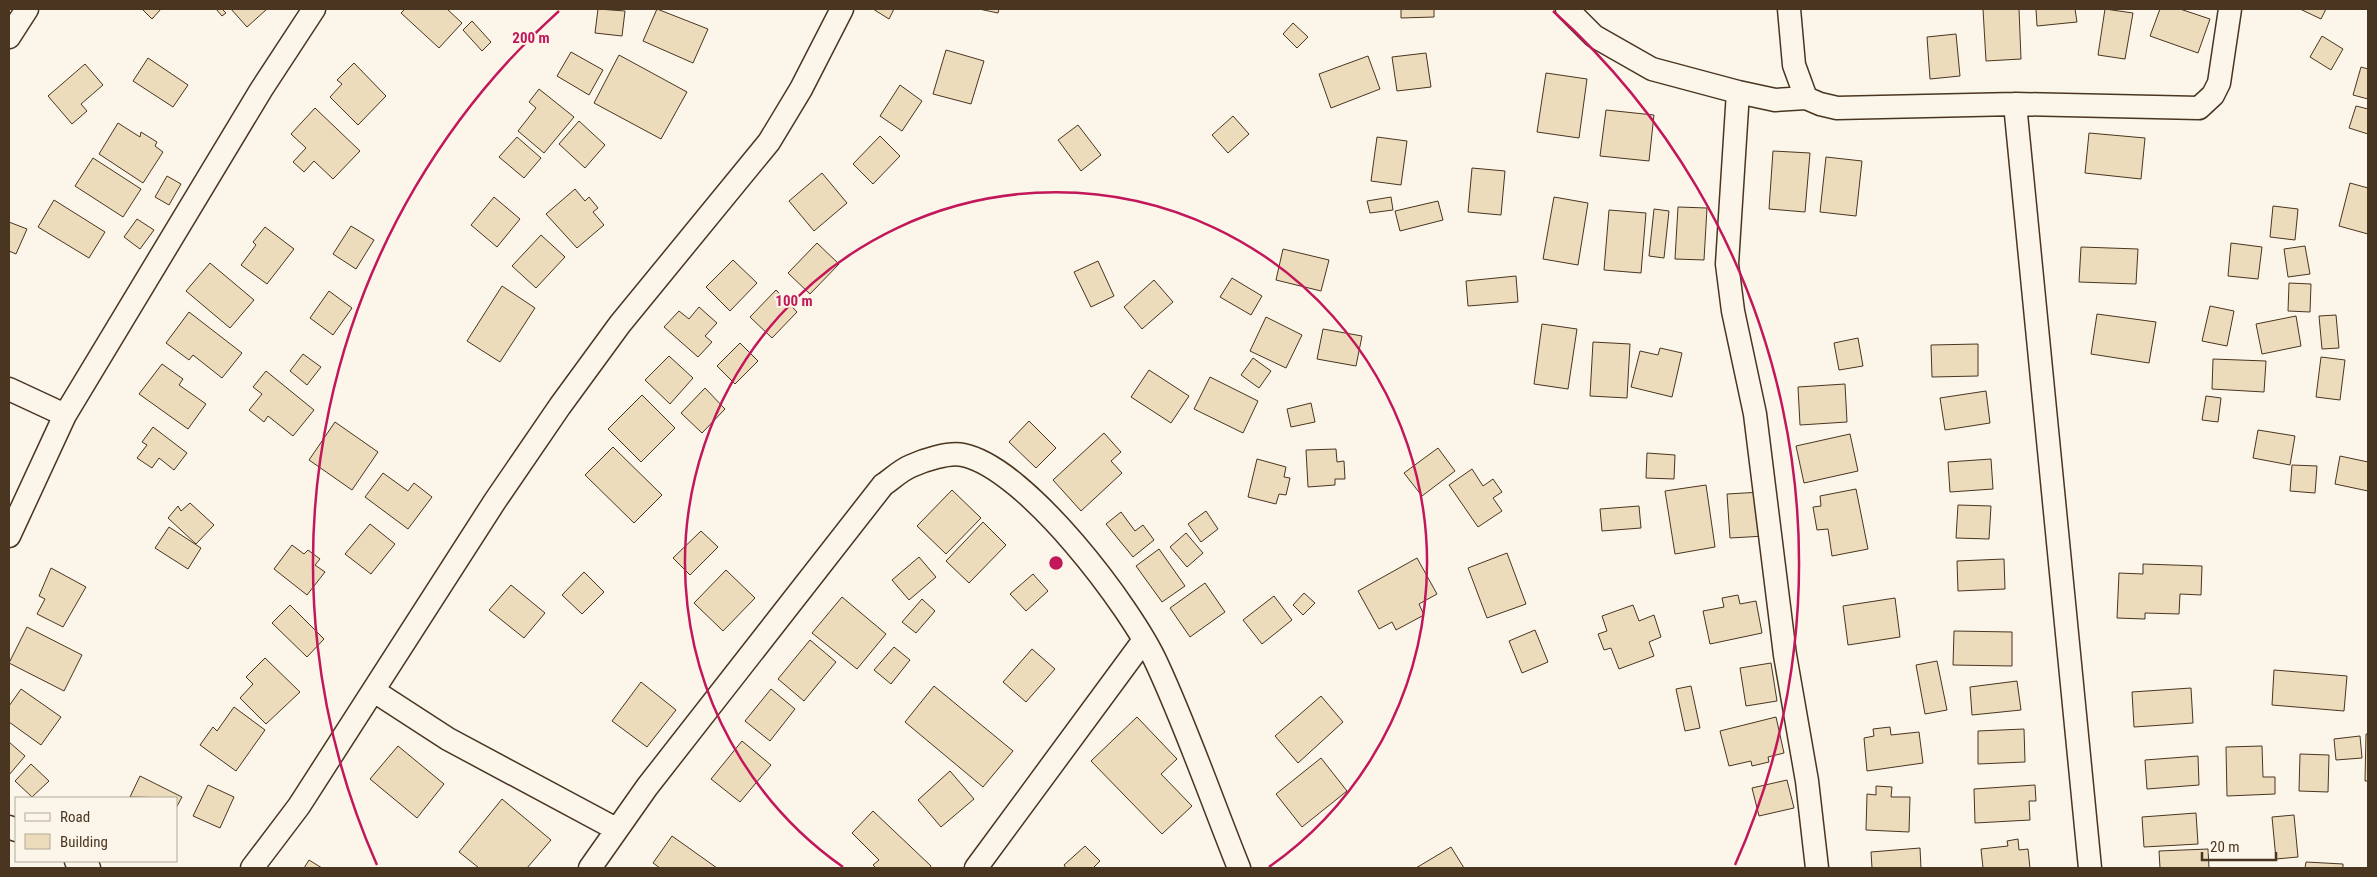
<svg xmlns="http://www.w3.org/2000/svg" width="2377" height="877" font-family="'Roboto Condensed',sans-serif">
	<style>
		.building { fill: #ecdcbc; stroke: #4a3520 }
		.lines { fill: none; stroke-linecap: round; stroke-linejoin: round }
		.street-casing { stroke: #4a3520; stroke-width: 25 }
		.street { stroke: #fbf6e9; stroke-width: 22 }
		.ring { fill: none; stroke: #c2185b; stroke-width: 2.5 }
		.centre { fill: #c2185b; stroke: #fbf6e9; stroke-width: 2.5 }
		.ring-label { font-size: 15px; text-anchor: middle; font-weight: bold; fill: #c2185b; stroke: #fbf6e9; stroke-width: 4; stroke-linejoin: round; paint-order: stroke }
	</style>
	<rect width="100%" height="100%" fill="#fbf6e9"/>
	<!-- building -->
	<path class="building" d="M 142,9 L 161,9 L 152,19 Z
		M 216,9 L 222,9 L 226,13 L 222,16 Z
		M 231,9 L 267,9 L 247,27 Z
		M 405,9 L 447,9 L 462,23 L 439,48 L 401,13 Z
		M 598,9 L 625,11 L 622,36 L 595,33 Z
		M 657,9 L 708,29 L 693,63 L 643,41 Z
		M 873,9 L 894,9 L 889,19 Z
		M 979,9 L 999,9 L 998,13 Z
		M 1401,9 L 1434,9 L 1434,17 L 1401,18 Z
		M 1983,9 L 2019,9 L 2021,59 L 1986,61 Z
		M 2036,9 L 2075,9 L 2077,22 L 2037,26 Z
		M 2105,9 L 2133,13 L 2125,59 L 2098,55 Z
		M 2160,9 L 2180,9 L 2210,19 L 2198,53 L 2150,36 Z
		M 2300,9 L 2326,9 L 2321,19 Z
		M 472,21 L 491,42 L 482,51 L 463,30 Z
		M 1293,23 L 1308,37 L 1297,48 L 1283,34 Z
		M 1956,34 L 1960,76 L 1930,79 L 1927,37 Z
		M 2322,36 L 2343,49 L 2331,70 L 2310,57 Z
		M 946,50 L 984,61 L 971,104 L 933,94 Z
		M 571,52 L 603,70 L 589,95 L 557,76 Z
		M 1426,53 L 1431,87 L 1397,91 L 1392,57 Z
		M 619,55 L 687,92 L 661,139 L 594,103 Z
		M 1368,56 L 1380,89 L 1331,108 L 1319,74 Z
		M 148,58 L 188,85 L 173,107 L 133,81 Z
		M 354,63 L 386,96 L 358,125 L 330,97 L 342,84 L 337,80 Z
		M 85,64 L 103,85 L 81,104 L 87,111 L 72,124 L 48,96 Z
		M 2361,67 L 2368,69 L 2368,99 L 2353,95 Z
		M 1546,73 L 1587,79 L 1579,138 L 1537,132 Z
		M 900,85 L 922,101 L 902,131 L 880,116 Z
		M 539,89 L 574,117 L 544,153 L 518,131 L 536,108 L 529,102 Z
		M 2356,106 L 2368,109 L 2368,134 L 2349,128 Z
		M 315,108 L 360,151 L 333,179 L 314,161 L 304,172 L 293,162 L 306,148 L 291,134 Z
		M 1606,110 L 1654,115 L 1649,161 L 1600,156 Z
		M 1233,116 L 1249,134 L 1228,153 L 1212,135 Z
		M 579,121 L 605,145 L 585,168 L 559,144 Z
		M 118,123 L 140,137 L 141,132 L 157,142 L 155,146 L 163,152 L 143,183 L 99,154 Z
		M 1078,125 L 1101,155 L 1081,171 L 1058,140 Z
		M 2089,133 L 2145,138 L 2141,179 L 2085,173 Z
		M 880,136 L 900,156 L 873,184 L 853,164 Z
		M 517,137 L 541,158 L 524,178 L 499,157 Z
		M 1377,137 L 1407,141 L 1401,185 L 1371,181 Z
		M 1773,151 L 1810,153 L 1805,212 L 1769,209 Z
		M 1826,157 L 1862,161 L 1856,216 L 1820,212 Z
		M 93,158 L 141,189 L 123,217 L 75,186 Z
		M 1472,168 L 1505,171 L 1501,215 L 1468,212 Z
		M 822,173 L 847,203 L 814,231 L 789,201 Z
		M 167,176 L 181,184 L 169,205 L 155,197 Z
		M 2350,183 L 2368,188 L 2368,234 L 2339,226 Z
		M 575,189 L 585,201 L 589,197 L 598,208 L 593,212 L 604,225 L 577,248 L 546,214 Z
		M 494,197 L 520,219 L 497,247 L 471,225 Z
		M 1391,197 L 1393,210 L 1370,213 L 1367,201 Z
		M 1554,197 L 1588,203 L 1578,265 L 1543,259 Z
		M 54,200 L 105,232 L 89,258 L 38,227 Z
		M 1438,201 L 1443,220 L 1400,231 L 1395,211 Z
		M 2273,206 L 2298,209 L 2295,240 L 2270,237 Z
		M 1678,207 L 1707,208 L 1704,260 L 1675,259 Z
		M 1654,209 L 1669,211 L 1664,258 L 1649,256 Z
		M 1609,210 L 1646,213 L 1641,273 L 1604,270 Z
		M 137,219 L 154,230 L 140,249 L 124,237 Z
		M 9,222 L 27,229 L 16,254 L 9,251 Z
		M 351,226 L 374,240 L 356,269 L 333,254 Z
		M 265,227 L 294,249 L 267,284 L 241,265 L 256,245 L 253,242 Z
		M 541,235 L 565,257 L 536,288 L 512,266 Z
		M 817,243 L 839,264 L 810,294 L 788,273 Z
		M 2231,243 L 2262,247 L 2258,279 L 2228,276 Z
		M 2305,246 L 2310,274 L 2288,277 L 2284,249 Z
		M 2081,247 L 2138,249 L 2136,284 L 2079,282 Z
		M 1283,249 L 1329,260 L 1321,291 L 1276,280 Z
		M 733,260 L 757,283 L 730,311 L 706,287 Z
		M 1098,261 L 1114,296 L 1091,307 L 1074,272 Z
		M 210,263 L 254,300 L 230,328 L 186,291 Z
		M 1516,276 L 1518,302 L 1468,306 L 1466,281 Z
		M 1232,278 L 1262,296 L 1251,315 L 1220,297 Z
		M 1154,280 L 1173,302 L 1142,329 L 1124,307 Z
		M 2289,283 L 2311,284 L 2310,312 L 2288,311 Z
		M 502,286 L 535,308 L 500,362 L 467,341 Z
		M 776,290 L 797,312 L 772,338 L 750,317 Z
		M 329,291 L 352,308 L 333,335 L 310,318 Z
		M 2210,306 L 2234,311 L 2227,346 L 2202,341 Z
		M 699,307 L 717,323 L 705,336 L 712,342 L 698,357 L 664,327 L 679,311 L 689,319 Z
		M 189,312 L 242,353 L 222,378 L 193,355 L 189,360 L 166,343 Z
		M 2097,314 L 2156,322 L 2149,363 L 2091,354 Z
		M 2336,315 L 2339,348 L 2322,349 L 2319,316 Z
		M 2296,316 L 2301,346 L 2262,354 L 2256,324 Z
		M 1266,317 L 1302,335 L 1286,368 L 1250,351 Z
		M 1542,324 L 1577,329 L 1568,389 L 1534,384 Z
		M 1323,329 L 1362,336 L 1356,366 L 1317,359 Z
		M 1858,338 L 1863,366 L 1839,370 L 1834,343 Z
		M 1593,342 L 1630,344 L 1627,398 L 1590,396 Z
		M 740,343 L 758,361 L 735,384 L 717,366 Z
		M 1978,344 L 1978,376 L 1932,377 L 1931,345 Z
		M 1660,348 L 1682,353 L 1672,397 L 1631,387 L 1640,351 L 1658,355 Z
		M 303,354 L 321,367 L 307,385 L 290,371 Z
		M 669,356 L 693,378 L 670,404 L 645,380 Z
		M 2321,357 L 2345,360 L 2340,400 L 2316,397 Z
		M 1253,358 L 1271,371 L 1259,388 L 1241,375 Z
		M 2213,359 L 2266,361 L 2264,392 L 2212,389 Z
		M 162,364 L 183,379 L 179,385 L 206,404 L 188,429 L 139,394 Z
		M 1149,370 L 1189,396 L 1171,423 L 1131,397 Z
		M 266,371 L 314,410 L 293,436 L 268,416 L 264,422 L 249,410 L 262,394 L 253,387 Z
		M 1210,377 L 1258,401 L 1243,433 L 1194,409 Z
		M 1845,384 L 1847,422 L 1800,425 L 1798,387 Z
		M 705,388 L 725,409 L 702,433 L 681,413 Z
		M 1986,391 L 1990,423 L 1945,430 L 1940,398 Z
		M 642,395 L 675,428 L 641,462 L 608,429 Z
		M 2206,396 L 2221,398 L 2218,422 L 2202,420 Z
		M 1311,403 L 1315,422 L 1291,427 L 1287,409 Z
		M 1029,421 L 1056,448 L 1036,468 L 1009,442 Z
		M 335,422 L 378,452 L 352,490 L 309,460 Z
		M 153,427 L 187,453 L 174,470 L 159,458 L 152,468 L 137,458 L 147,445 L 142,442 Z
		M 2258,430 L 2295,436 L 2290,465 L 2253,458 Z
		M 1104,433 L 1121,452 L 1111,461 L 1122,473 L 1081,511 L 1053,480 Z
		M 1850,434 L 1858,471 L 1804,483 L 1796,446 Z
		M 613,447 L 662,495 L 634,523 L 585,475 Z
		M 1438,448 L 1455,471 L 1422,496 L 1404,473 Z
		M 1336,449 L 1337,462 L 1344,461 L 1345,479 L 1335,479 L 1335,485 L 1308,487 L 1306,450 Z
		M 1647,453 L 1675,455 L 1674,479 L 1646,478 Z
		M 2340,456 L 2368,462 L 2368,491 L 2335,484 Z
		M 1257,459 L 1286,467 L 1284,477 L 1290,478 L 1286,495 L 1279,494 L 1276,504 L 1248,497 Z
		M 1991,459 L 1993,489 L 1950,492 L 1948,462 Z
		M 2292,465 L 2317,466 L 2315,493 L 2290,491 Z
		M 1472,469 L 1483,486 L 1493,479 L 1502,492 L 1493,498 L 1502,511 L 1478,527 L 1449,485 Z
		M 383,473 L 408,491 L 414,483 L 432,497 L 408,529 L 365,497 Z
		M 1706,485 L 1715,547 L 1675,554 L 1665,491 Z
		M 1856,489 L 1868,549 L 1832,556 L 1828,529 L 1817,530 L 1813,507 L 1821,506 L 1820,496 Z
		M 952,490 L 981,518 L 946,554 L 917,526 Z
		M 1762,492 L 1765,536 L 1730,538 L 1727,494 Z
		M 190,503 L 214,525 L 196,544 L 168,518 L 178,506 L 181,511 Z
		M 1958,505 L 1991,506 L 1989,539 L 1956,538 Z
		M 1639,506 L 1641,528 L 1602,531 L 1600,509 Z
		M 1206,511 L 1218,529 L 1201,542 L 1188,524 Z
		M 1121,512 L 1135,531 L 1143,525 L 1154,540 L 1133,557 L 1106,524 Z
		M 983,522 L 1006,545 L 969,583 L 946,561 Z
		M 370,524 L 395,544 L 371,574 L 345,554 Z
		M 169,527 L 201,548 L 188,569 L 155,548 Z
		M 701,531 L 718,547 L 690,575 L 673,558 Z
		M 1186,533 L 1203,553 L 1187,567 L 1170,547 Z
		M 292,545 L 304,554 L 308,550 L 320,559 L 315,565 L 325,572 L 307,595 L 274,569 Z
		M 1159,549 L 1185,586 L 1162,602 L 1136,566 Z
		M 1507,553 L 1526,604 L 1487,618 L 1468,568 Z
		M 919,557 L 936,577 L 909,600 L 892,580 Z
		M 1417,558 L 1437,594 L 1419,604 L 1424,615 L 1396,630 L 1392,622 L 1379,629 L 1358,591 Z
		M 2004,559 L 2005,589 L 1958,591 L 1957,561 Z
		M 2143,564 L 2202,566 L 2201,595 L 2180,594 L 2179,614 L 2145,613 L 2145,619 L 2117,618 L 2119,573 L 2143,574 Z
		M 51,568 L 86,587 L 63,627 L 37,614 L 45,599 L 39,596 Z
		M 726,570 L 755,598 L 723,631 L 694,603 Z
		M 584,572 L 604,592 L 582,614 L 562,595 Z
		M 1033,574 L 1048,591 L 1026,611 L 1010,594 Z
		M 1205,583 L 1225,612 L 1190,637 L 1170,608 Z
		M 511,585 L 545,613 L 524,638 L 489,610 Z
		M 1304,593 L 1315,603 L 1303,615 L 1293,605 Z
		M 1738,595 L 1740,604 L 1756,601 L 1762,633 L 1710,644 L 1703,611 L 1724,607 L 1722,598 Z
		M 1274,596 L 1292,620 L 1262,644 L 1243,620 Z
		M 842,597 L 886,634 L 857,669 L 812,633 Z
		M 1895,598 L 1900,637 L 1848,645 L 1843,606 Z
		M 922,599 L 935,611 L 916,633 L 902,622 Z
		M 290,605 L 324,639 L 307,657 L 272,623 Z
		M 1633,605 L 1639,621 L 1654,615 L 1661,637 L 1649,642 L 1654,656 L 1619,669 L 1611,648 L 1604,650 L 1598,634 L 1607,631 L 1602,616 Z
		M 27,627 L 82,655 L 64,691 L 9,663 Z
		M 1535,630 L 1548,662 L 1522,673 L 1509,641 Z
		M 1954,631 L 2012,632 L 2012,666 L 1953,665 Z
		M 810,640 L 836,662 L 804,701 L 778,679 Z
		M 894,647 L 910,660 L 891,684 L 874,670 Z
		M 1032,649 L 1055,669 L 1026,702 L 1003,682 Z
		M 265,658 L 300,692 L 266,724 L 240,698 L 253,684 L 246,677 Z
		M 1937,661 L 1947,710 L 1925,714 L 1916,665 Z
		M 1771,663 L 1777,701 L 1746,706 L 1740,668 Z
		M 2274,670 L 2347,676 L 2344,711 L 2272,705 Z
		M 2017,681 L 2021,710 L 1972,715 L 1970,687 Z
		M 641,682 L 676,710 L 647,747 L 612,721 Z
		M 934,686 L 1013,751 L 983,787 L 905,722 Z
		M 1691,686 L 1700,728 L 1685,731 L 1676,689 Z
		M 2191,688 L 2193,723 L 2134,727 L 2132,692 Z
		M 21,689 L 61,717 L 41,745 L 9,722 L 9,706 Z
		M 771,689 L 795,709 L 770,741 L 745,721 Z
		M 1321,696 L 1343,722 L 1298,763 L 1275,736 Z
		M 234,707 L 265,730 L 236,771 L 200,745 L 213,727 L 217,731 Z
		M 1137,717 L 1177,759 L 1161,774 L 1192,806 L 1162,834 L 1091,761 Z
		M 1776,717 L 1784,753 L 1768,757 L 1769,762 L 1752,766 L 1751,761 L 1729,766 L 1720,731 Z
		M 1890,727 L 1891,735 L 1919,732 L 1923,763 L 1867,771 L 1864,738 L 1874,736 L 1873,729 Z
		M 2024,729 L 2025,762 L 1978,764 L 1978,731 Z
		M 2366,734 L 2368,734 L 2368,781 L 2365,781 Z
		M 2360,736 L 2362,758 L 2336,760 L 2334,739 Z
		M 742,741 L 771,765 L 740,802 L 711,779 Z
		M 9,742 L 25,756 L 9,775 Z
		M 398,746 L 444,784 L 417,818 L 370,779 Z
		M 2262,746 L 2263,777 L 2275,777 L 2275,794 L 2227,796 L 2226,747 Z
		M 2300,754 L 2329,755 L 2328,792 L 2299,791 Z
		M 2198,756 L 2199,785 L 2147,789 L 2145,760 Z
		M 1321,758 L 1347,791 L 1302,827 L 1276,794 Z
		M 31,764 L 49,781 L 32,797 L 15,781 Z
		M 950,771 L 974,799 L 941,827 L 918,800 Z
		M 140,776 L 182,797 L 176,808 L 176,798 L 130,797 Z
		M 1787,780 L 1794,808 L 1759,816 L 1752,788 Z
		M 208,785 L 234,797 L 220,828 L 193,816 Z
		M 2035,785 L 2036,801 L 2029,801 L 2030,820 L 1975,823 L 1974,789 Z
		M 1876,786 L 1892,787 L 1891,797 L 1910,797 L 1909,832 L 1866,830 L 1867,794 L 1876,795 Z
		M 502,799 L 551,840 L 527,868 L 479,868 L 459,852 Z
		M 873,811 L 931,866 L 930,868 L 876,868 L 873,865 L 879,860 L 852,833 Z
		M 2196,813 L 2198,844 L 2144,847 L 2142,817 Z
		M 2294,815 L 2298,857 L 2276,859 L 2272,817 Z
		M 672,836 L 717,868 L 660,868 L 653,863 Z
		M 2018,839 L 2019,850 L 2028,849 L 2030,868 L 1983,868 L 1981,849 L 2008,846 L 2007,841 Z
		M 1085,846 L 1100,861 L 1093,868 L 1066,868 L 1064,865 Z
		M 1451,847 L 1464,868 L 1416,868 Z
		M 1920,848 L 1921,868 L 1872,868 L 1871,852 Z
		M 2208,849 L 2209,868 L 2160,868 L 2159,851 Z
		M 309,860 L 322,868 L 304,868 Z
		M 2306,862 L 2343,864 L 2343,868 L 2305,868 Z"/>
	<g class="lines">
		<defs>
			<path id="street" d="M 1567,9 L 1594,36 L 1652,69 L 1738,92 L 1775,100 L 1806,98 L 1820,104 L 1837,108 L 2015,104 L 2199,108 L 2213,95 L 2219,83 L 2230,9
				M 1789,9 L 1794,65 L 1806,98
				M 9,37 L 27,9
				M 1738,92 L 1727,264 L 1733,311 L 1755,414 L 1785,655 L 1807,781 L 1817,868
				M 2015,104 L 2090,868
				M 9,389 L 65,415
				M 9,536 L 65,415 L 261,90 L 314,9
				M 374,691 L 448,739 L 616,829
				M 9,827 L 16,830
				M 76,861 L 89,868
				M 252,868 L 299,806 L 495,501 L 560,406 L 620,324 L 769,142 L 801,89 L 842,9
				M 590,868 L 647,787 L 883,485 C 892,479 901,470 911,466 C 924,460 949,452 963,455 C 1026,468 1131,607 1157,664 C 1188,731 1212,801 1239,868
				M 976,868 L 1144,640"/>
		</defs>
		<!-- street casing -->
		<use href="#street" class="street-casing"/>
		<!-- street -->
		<use href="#street" class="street"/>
	</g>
	<!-- distance rings -->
	<g class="ring">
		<path d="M843 867A371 371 0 1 1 1269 867"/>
		<path d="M377 865A743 743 0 0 1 559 11M1553 11A743 743 0 0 1 1735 865"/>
	</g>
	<circle cx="1056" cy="563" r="8" class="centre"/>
	<g class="ring-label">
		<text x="531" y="43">200 m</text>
		<text x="794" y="306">100 m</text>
	</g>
	<!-- border -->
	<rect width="2377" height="877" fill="none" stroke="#4a3520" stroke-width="20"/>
	<!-- legend -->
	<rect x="15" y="797" width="162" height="65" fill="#fbf6e9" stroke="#b4a999"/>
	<rect x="25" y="813" width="25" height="8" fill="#fbf6e9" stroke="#b4a999"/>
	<text x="60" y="822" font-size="15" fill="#4a3520">Road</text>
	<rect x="25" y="834" width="25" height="15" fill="#ecdcbc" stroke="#b4a999"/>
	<text x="60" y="847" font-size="15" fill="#4a3520">Building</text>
	<!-- scale -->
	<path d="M2202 852v8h74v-8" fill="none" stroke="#4a3520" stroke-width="2.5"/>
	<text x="2210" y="852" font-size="15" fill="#4a3520" stroke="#fbf6e9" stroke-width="4" paint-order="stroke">20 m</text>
</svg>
